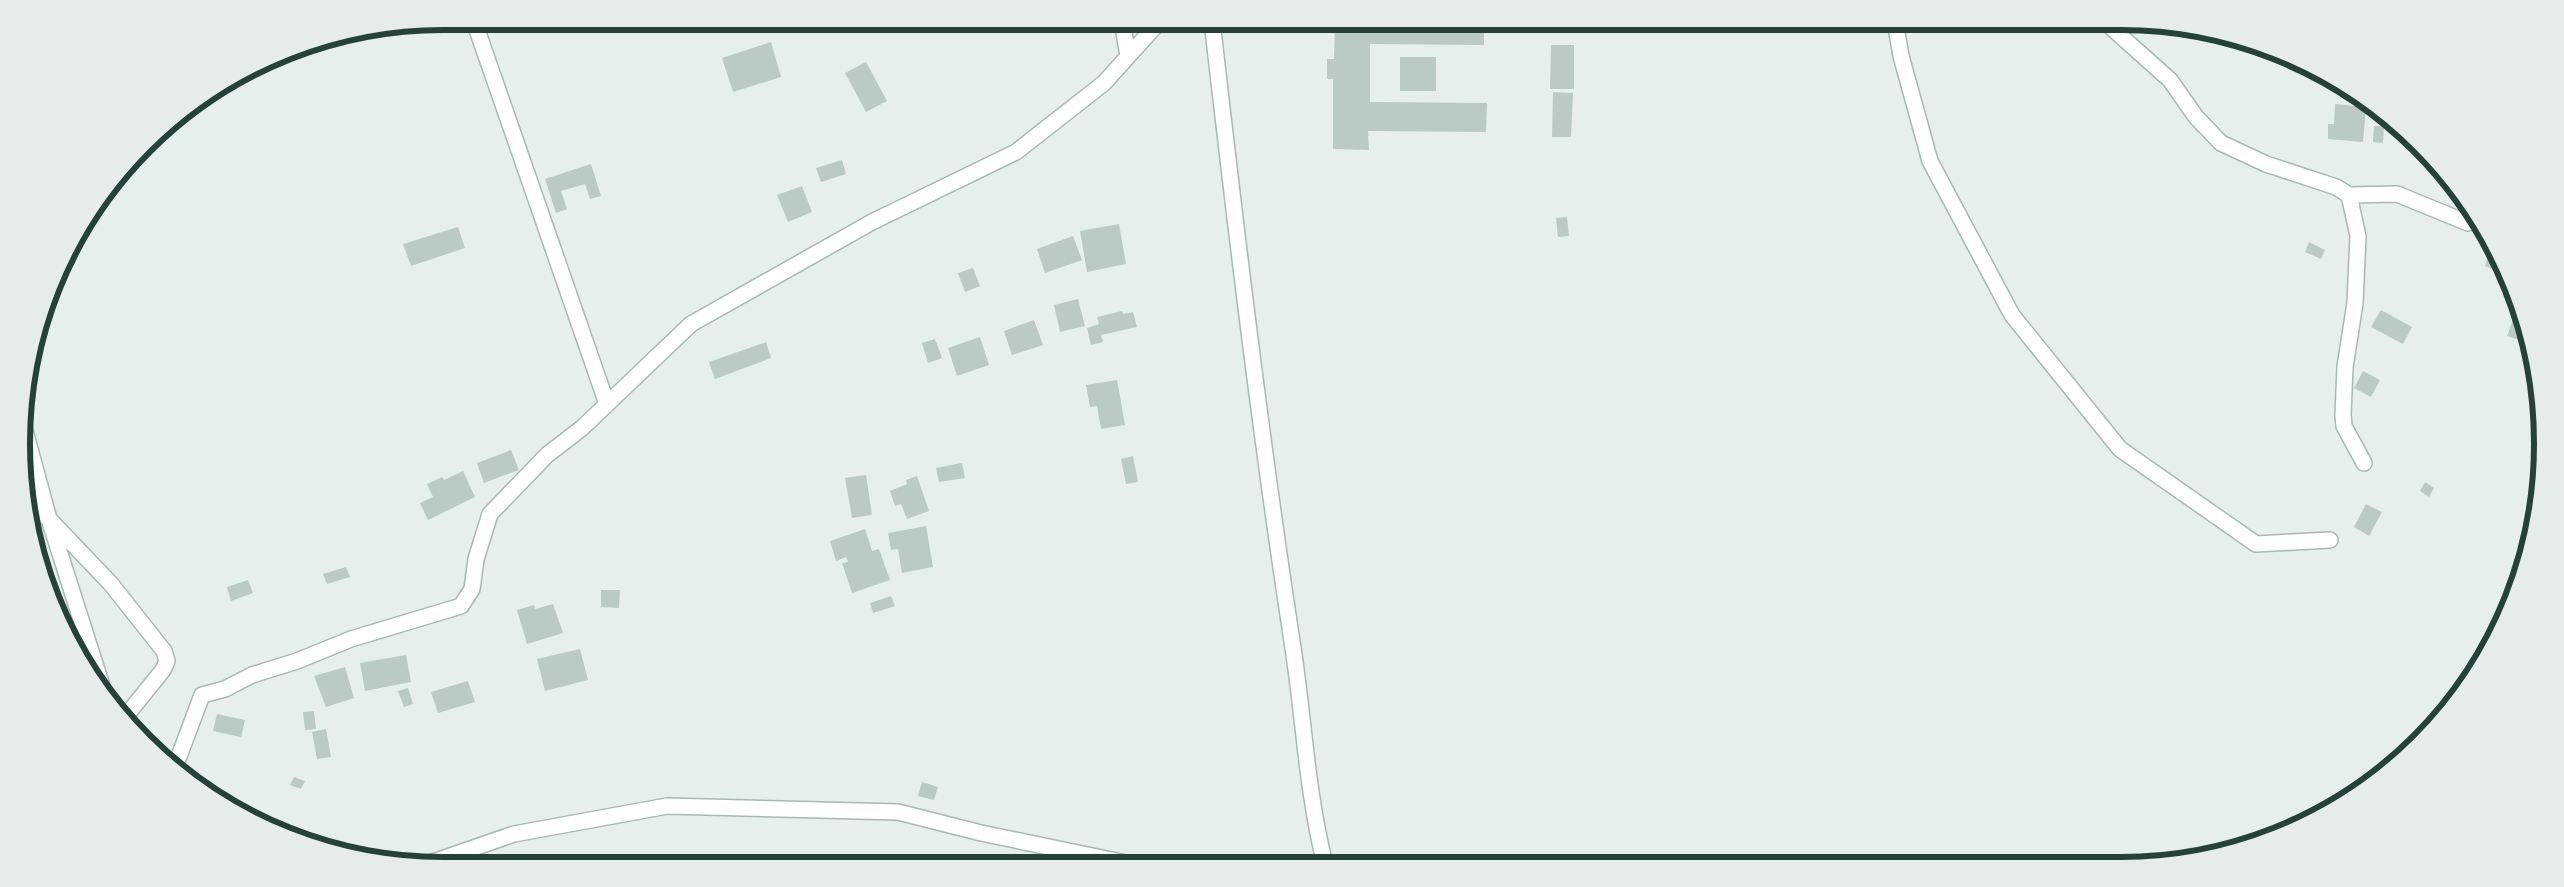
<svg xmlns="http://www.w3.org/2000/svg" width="2564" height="887" font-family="'Golos Text',sans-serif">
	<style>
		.building { fill: #bbcac4 }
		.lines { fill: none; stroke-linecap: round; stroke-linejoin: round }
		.minor-casing { stroke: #a8b8b2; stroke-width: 18 }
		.minor { stroke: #fff; stroke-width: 15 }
		.rim { fill: none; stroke: #24423a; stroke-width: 6 }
	</style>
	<rect width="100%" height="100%" fill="#e6efeb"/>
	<!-- building -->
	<path class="building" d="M 1335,21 L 1484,21 L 1484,45 L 1370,44 L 1370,102 L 1487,103 L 1486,132 L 1368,131 L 1369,150 L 1333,149 L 1333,79 L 1327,79 L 1327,59 L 1334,59 Z
		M 771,42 L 781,77 L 733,92 L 722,58 Z
		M 1551,45 L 1574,45 L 1574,89 L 1550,89 Z
		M 1400,57 L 1436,57 L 1436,91 L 1400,91 Z
		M 866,62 L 887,101 L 866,112 L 845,73 Z
		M 1553,92 L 1573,93 L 1571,137 L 1552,137 Z
		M 2335,104 L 2366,107 L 2363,142 L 2328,139 L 2328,124 L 2334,124 Z
		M 2374,126 L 2384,126 L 2383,143 L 2373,142 Z
		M 842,160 L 846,174 L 821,182 L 816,168 Z
		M 591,164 L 601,196 L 590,199 L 585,184 L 561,191 L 567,209 L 556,213 L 545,179 Z
		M 802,186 L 812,212 L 788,222 L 777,195 Z
		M 1567,217 L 1569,236 L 1558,237 L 1556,218 Z
		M 1119,224 L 1126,264 L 1087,272 L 1080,231 Z
		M 458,227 L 465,248 L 411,266 L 403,244 Z
		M 1073,236 L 1082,260 L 1045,273 L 1037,249 Z
		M 2309,242 L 2325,250 L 2321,259 L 2305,252 Z
		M 2492,246 L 2505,274 L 2485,266 Z
		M 973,268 L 980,286 L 965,292 L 958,273 Z
		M 1078,299 L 1085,326 L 1060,332 L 1054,305 Z
		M 2381,310 L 2412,327 L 2403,344 L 2371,327 Z
		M 1122,311 L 1123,314 L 1133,312 L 1137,327 L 1101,335 L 1103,342 L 1091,345 L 1087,328 L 1099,324 L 1097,317 Z
		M 2516,311 L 2521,313 L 2529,343 L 2507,336 Z
		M 1034,320 L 1043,345 L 1012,355 L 1004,331 Z
		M 980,337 L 989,365 L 957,376 L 948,348 Z
		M 935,339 L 942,358 L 928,363 L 922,343 Z
		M 766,342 L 771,358 L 715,379 L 709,362 Z
		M 2363,371 L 2380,380 L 2371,397 L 2354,388 Z
		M 1117,380 L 1125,425 L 1101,429 L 1097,406 L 1090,407 L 1086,385 Z
		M 511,450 L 519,470 L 484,483 L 477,463 Z
		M 1133,456 L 1138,482 L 1126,484 L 1121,459 Z
		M 962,463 L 965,478 L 939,482 L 936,468 Z
		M 463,471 L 475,497 L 428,520 L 420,503 L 433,497 L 427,484 L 442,477 L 444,480 Z
		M 866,475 L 872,515 L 852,518 L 845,478 Z
		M 917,476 L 929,511 L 907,519 L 901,504 L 895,506 L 890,491 L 907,484 L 906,480 Z
		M 2425,482 L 2434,488 L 2429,497 L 2420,491 Z
		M 2366,504 L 2382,512 L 2369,536 L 2354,527 Z
		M 926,526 L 933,567 L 902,573 L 898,549 L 891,550 L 888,533 Z
		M 865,529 L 872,551 L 879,549 L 890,580 L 852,593 L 842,563 L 848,562 L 846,557 L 836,561 L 830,541 Z
		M 346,567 L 350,577 L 327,584 L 323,574 Z
		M 248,580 L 253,593 L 231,601 L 227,587 Z
		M 601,590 L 620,590 L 619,608 L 601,607 Z
		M 891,596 L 895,606 L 873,613 L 870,603 Z
		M 553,604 L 563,633 L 527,644 L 517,610 L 534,605 L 535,609 Z
		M 580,649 L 588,680 L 545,691 L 537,659 Z
		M 406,655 L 411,682 L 365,691 L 360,663 Z
		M 345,667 L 354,698 L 326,707 L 314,676 Z
		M 468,681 L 475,702 L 438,713 L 431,692 Z
		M 408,688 L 413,704 L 404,707 L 398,691 Z
		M 314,711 L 316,729 L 305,730 L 303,712 Z
		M 217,714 L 245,720 L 241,737 L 213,731 Z
		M 326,729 L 331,757 L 317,759 L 312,732 Z
		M 294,777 L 305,781 L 301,789 L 290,785 Z
		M 922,782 L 938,787 L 934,800 L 918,796 Z"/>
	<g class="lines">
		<defs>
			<path id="minor" d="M 474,21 L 607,404
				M 1122,21 L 1128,56
				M 1212,21 C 1236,231 1261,440 1293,648 C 1304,720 1307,794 1325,864
				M 1895,21 L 1901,56 L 1930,161 L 2012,315 L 2120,449 L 2256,544 L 2330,540
				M 2104,21 L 2170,80 L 2196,117 L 2221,143 L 2266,164 L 2336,187 L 2349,195 L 2358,236 L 2355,303 L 2345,367 L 2343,415 L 2344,426 L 2364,463
				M 2349,195 L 2397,194 L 2468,223 L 2476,219
				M 24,427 L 49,519 L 104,692
				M 28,504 L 49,519 L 111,584 L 164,651 L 167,661 L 163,670 L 125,717
				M 175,767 L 202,695 L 225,689 L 252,675 L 297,661 L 351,639 L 461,606 L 472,589 L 476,559 L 490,514 L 547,455 L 582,428 L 691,324 L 872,222 L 1016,152 L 1104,83 L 1160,21
				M 427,864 L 514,834 L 667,806 L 898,812 L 981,833 L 1131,864"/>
		</defs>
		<!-- minor casing -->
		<use href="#minor" class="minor-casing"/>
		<!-- minor -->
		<use href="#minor" class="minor"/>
	</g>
	<!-- crop -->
	<path d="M0 0H2564V887H0ZM443 30H2121A413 413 0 0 1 2534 443V444A413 413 0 0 1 2121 857H443A413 413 0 0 1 30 444V443A413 413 0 0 1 443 30Z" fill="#e6ecea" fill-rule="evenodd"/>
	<path class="rim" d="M443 30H2121A413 413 0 0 1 2534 443V444A413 413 0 0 1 2121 857H443A413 413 0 0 1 30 444V443A413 413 0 0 1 443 30Z"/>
</svg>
